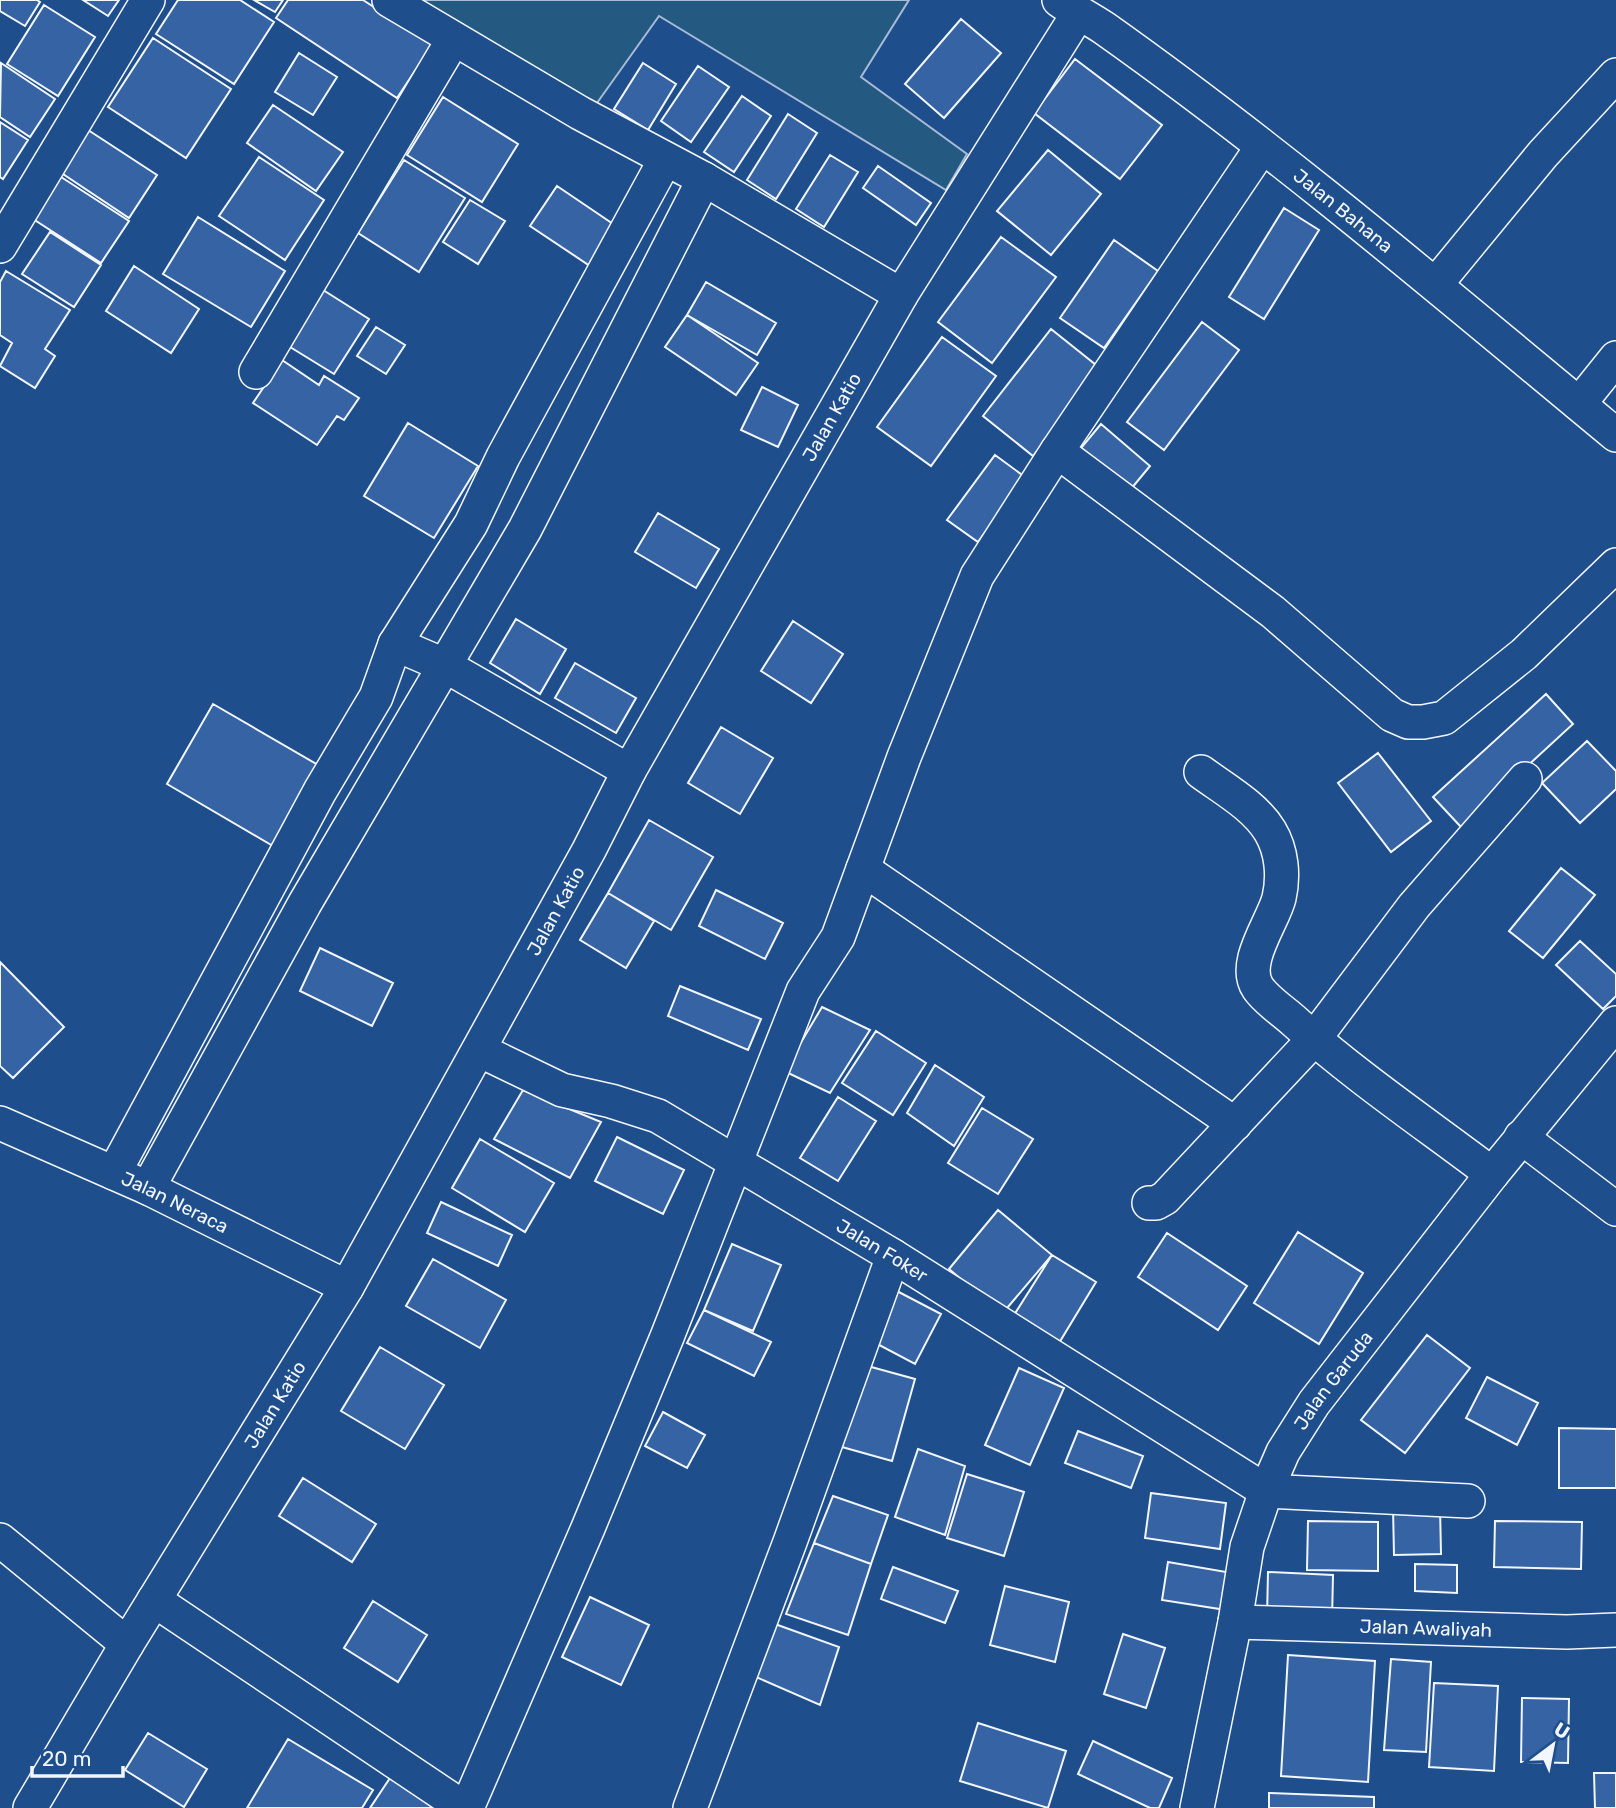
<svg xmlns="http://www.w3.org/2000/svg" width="1616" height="1808" font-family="Rubik,sans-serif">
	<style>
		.green { fill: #245a82; stroke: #a8bbd7; stroke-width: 2 }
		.building { fill: #3563a3; stroke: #f2f6ff; stroke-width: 2 }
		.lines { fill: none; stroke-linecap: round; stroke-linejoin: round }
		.minor-casing { stroke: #f2f6ff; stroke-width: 36 }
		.minor { stroke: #1f4e8c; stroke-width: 33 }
		.labels { text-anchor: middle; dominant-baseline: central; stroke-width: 5; stroke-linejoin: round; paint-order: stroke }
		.street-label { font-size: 19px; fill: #f2f6ff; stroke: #1f4e8c }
	</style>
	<rect width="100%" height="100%" fill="#1f4e8c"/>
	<!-- green -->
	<path class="green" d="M 389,0 L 909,0 L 861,77 L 967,154 L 946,190 L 659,16 L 587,117 Z"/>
	<!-- building -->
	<path class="building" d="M 0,0 L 37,0 L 40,2 L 25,26 L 0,11 Z
		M 83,0 L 119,0 L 108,16 Z
		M 178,0 L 240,0 L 274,22 L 234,84 L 156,34 Z
		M 254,0 L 283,0 L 275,12 Z
		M 288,0 L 363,0 L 432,45 L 397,98 L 276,18 Z
		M 44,5 L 95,37 L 58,96 L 7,64 Z
		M 961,19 L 1001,53 L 944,118 L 905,84 Z
		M 153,38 L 231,89 L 186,158 L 108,107 Z
		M 299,53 L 337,77 L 313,115 L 275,92 Z
		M 1075,59 L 1162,125 L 1120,179 L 1034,113 Z
		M 1,63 L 55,99 L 30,137 L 0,117 Z
		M 643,63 L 676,84 L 648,130 L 614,109 Z
		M 698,66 L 729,87 L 691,142 L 661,121 Z
		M 742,96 L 771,116 L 734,172 L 704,152 Z
		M 443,97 L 518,144 L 482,202 L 407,155 Z
		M 273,105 L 343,152 L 316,191 L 247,143 Z
		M 788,114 L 817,133 L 776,199 L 747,180 Z
		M 0,122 L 28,140 L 3,179 L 0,177 Z
		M 85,128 L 157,175 L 129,218 L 57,170 Z
		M 1048,150 L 1101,194 L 1051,255 L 997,211 Z
		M 830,155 L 858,172 L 824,227 L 796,209 Z
		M 259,157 L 324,200 L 285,260 L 219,216 Z
		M 404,160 L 465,198 L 419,272 L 358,233 Z
		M 878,166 L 931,203 L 916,225 L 863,188 Z
		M 58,175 L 129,221 L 101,263 L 30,217 Z
		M 557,186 L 622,230 L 596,270 L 530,226 Z
		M 470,200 L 505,221 L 478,264 L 443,242 Z
		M 1284,208 L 1319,230 L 1264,319 L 1229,297 Z
		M 198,217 L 285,271 L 251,327 L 163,274 Z
		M 50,232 L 101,265 L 74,307 L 22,274 Z
		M 1001,237 L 1056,277 L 992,363 L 938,322 Z
		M 1114,240 L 1158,271 L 1104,348 L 1060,318 Z
		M 134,266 L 199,309 L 171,353 L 106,311 Z
		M 6,271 L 70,310 L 45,349 L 55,356 L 35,388 L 0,366 L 12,343 L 0,335 L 0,282 Z
		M 706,282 L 776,323 L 757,355 L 687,315 Z
		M 312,283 L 369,319 L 334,374 L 277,339 Z
		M 687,315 L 758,363 L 736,395 L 665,347 Z
		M 1202,322 L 1239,350 L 1164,450 L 1127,422 Z
		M 376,327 L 405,345 L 386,374 L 357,356 Z
		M 1051,329 L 1101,369 L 1033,456 L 983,416 Z
		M 942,337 L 996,376 L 931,466 L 877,427 Z
		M 282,360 L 319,385 L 324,376 L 359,398 L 344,420 L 337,416 L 317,445 L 253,403 Z
		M 762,387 L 798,405 L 778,447 L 741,430 Z
		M 408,423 L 478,466 L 434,538 L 364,496 Z
		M 1101,424 L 1150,466 L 1126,495 L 1076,454 Z
		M 995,455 L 1025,477 L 978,542 L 947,520 Z
		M 658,513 L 719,549 L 696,588 L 635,552 Z
		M 516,619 L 566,649 L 540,694 L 490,663 Z
		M 793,621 L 843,654 L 811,703 L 761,671 Z
		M 575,663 L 636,698 L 616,733 L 555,698 Z
		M 1546,694 L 1573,724 L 1461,827 L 1433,797 Z
		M 213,704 L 325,769 L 278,849 L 167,784 Z
		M 721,727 L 773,758 L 740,814 L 688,783 Z
		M 1587,741 L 1616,771 L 1616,789 L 1580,823 L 1542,783 Z
		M 1378,753 L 1431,821 L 1391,852 L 1338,783 Z
		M 649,820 L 713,857 L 671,930 L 608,893 Z
		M 1561,868 L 1595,895 L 1543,958 L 1509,931 Z
		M 716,890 L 783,923 L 765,959 L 699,926 Z
		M 608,893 L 654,921 L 626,968 L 580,940 Z
		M 1580,941 L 1616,974 L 1616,996 L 1603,1009 L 1556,965 Z
		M 320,948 L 393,983 L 372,1026 L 300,991 Z
		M 0,962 L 64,1027 L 13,1078 L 0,1066 Z
		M 680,986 L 761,1019 L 748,1050 L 668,1016 Z
		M 822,1007 L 870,1030 L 830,1093 L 784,1071 Z
		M 876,1031 L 926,1063 L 893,1115 L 842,1083 Z
		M 935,1065 L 984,1097 L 954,1146 L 907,1113 Z
		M 523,1090 L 601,1122 L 570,1178 L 494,1139 Z
		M 838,1097 L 876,1121 L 838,1181 L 800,1158 Z
		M 982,1108 L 1033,1139 L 998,1194 L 948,1163 Z
		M 617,1137 L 684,1170 L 663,1214 L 595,1181 Z
		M 480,1139 L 554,1183 L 525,1232 L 452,1188 Z
		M 441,1202 L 512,1235 L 498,1266 L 427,1233 Z
		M 998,1210 L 1052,1255 L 1002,1314 L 949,1269 Z
		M 1298,1232 L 1363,1273 L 1319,1344 L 1254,1303 Z
		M 1167,1233 L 1247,1286 L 1218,1330 L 1138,1277 Z
		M 732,1244 L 781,1265 L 753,1331 L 704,1310 Z
		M 1052,1255 L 1096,1282 L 1059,1343 L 1014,1315 Z
		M 433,1259 L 506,1300 L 480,1348 L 406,1306 Z
		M 893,1289 L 941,1314 L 915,1364 L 866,1338 Z
		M 704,1310 L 771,1342 L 754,1376 L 687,1343 Z
		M 1427,1335 L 1470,1368 L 1405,1453 L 1361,1420 Z
		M 380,1347 L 444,1385 L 405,1449 L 341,1411 Z
		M 864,1365 L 915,1379 L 892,1461 L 842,1447 Z
		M 1019,1368 L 1064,1388 L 1030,1465 L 985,1445 Z
		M 1487,1377 L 1538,1403 L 1517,1445 L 1466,1418 Z
		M 663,1412 L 705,1435 L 687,1468 L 645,1446 Z
		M 1559,1428 L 1616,1429 L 1616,1488 L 1559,1488 Z
		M 1078,1431 L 1143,1456 L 1131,1488 L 1065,1463 Z
		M 918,1449 L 965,1466 L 945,1535 L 895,1517 Z
		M 967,1474 L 1024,1492 L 1004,1556 L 947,1538 Z
		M 303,1478 L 376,1524 L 352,1562 L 279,1516 Z
		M 1151,1493 L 1226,1503 L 1220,1549 L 1145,1538 Z
		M 833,1496 L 888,1515 L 871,1564 L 814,1543 Z
		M 1440,1506 L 1441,1554 L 1394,1555 L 1393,1507 Z
		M 1308,1521 L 1378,1522 L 1378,1571 L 1307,1570 Z
		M 1495,1521 L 1582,1522 L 1581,1569 L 1494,1567 Z
		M 814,1543 L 871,1564 L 848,1635 L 786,1614 Z
		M 1168,1562 L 1232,1573 L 1226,1610 L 1162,1600 Z
		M 1415,1564 L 1457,1565 L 1457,1593 L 1415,1591 Z
		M 893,1567 L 958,1591 L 945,1623 L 881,1599 Z
		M 1268,1572 L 1333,1575 L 1332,1620 L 1267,1617 Z
		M 1005,1586 L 1069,1602 L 1055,1662 L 990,1645 Z
		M 590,1597 L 649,1625 L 621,1685 L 562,1657 Z
		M 373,1601 L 427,1635 L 398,1682 L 344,1648 Z
		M 775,1624 L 839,1647 L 820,1705 L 756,1677 Z
		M 1123,1634 L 1165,1648 L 1146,1708 L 1104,1694 Z
		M 1288,1655 L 1375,1661 L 1368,1782 L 1281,1776 Z
		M 1391,1659 L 1431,1662 L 1426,1752 L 1384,1750 Z
		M 1434,1683 L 1498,1686 L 1494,1771 L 1429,1767 Z
		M 1522,1698 L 1569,1699 L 1568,1763 L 1521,1762 Z
		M 978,1723 L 1066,1751 L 1048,1808 L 960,1781 Z
		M 148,1733 L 207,1769 L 184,1807 L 125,1770 Z
		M 288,1739 L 373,1790 L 362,1808 L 247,1808 Z
		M 1093,1741 L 1172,1778 L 1159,1808 L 1150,1808 L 1078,1774 Z
		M 394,1772 L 439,1808 L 370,1808 Z
		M 1594,1773 L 1616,1773 L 1616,1808 L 1595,1808 Z
		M 1269,1793 L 1374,1797 L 1374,1808 L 1269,1808 Z"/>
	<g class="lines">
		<defs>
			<g id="minor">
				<path d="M 389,0 L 580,113 L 704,179 L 901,295"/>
				<path id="s1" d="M 1059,0 C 1073,10 1089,18 1104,28 C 1282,154 1448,296 1616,435"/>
				<path d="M 0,246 L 148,0"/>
				<path d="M 1436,284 L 1543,154 L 1616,75"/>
				<path d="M 256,372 L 453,40"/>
				<path d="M 1579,404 L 1616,358"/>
				<path d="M 1057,451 L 1273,612 L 1392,715 L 1408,722 L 1423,722 L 1444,718 L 1524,654 L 1616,565"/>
				<path d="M 395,644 L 444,665 L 629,771"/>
				<path d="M 1201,772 C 1224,789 1255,806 1270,831 C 1282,851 1284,876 1279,898 C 1273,922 1241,963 1258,988 C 1266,1000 1283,1011 1294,1021 C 1355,1076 1426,1124 1492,1174"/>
				<path d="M 863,869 L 1235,1124"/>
				<path id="s2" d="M 479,1050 L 562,1090 L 611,1101 L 658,1116 L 893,1256 L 1266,1491 L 1468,1501"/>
				<path id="s3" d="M 0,1123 L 148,1188 L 347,1287"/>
				<path d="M 1521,1137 L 1616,1209"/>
				<path d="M 114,1173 L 320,791 L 376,697 L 395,644 L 471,524 L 503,457 L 665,160"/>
				<path d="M 148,1188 L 305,903 L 525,529 L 704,179"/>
				<path d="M 1149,1203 L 1156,1203 L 1165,1198 L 1314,1039 L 1414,906 L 1525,779"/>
				<path d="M 0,1540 L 127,1644"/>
				<path d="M 154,1600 L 464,1808"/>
				<path id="s4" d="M 1235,1622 L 1567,1632 L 1616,1630"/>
				<path id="s5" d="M 30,1808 L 127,1644 L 347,1287 L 589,850 L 629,771 L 901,295 L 1078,14"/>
				<path d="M 467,1808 L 588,1528 L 667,1337 L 803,991 L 838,937 L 904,757 L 977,576 L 1057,451 L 1262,147"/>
				<path d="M 690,1808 L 790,1542 L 893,1256"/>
				<path id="s6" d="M 1197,1808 L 1235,1622 L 1247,1547 L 1266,1491 L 1283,1452 L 1314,1403 L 1492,1174 L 1616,1023"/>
			</g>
		</defs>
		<!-- minor casing -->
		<use href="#minor" class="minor-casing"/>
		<!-- minor -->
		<use href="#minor" class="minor"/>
	</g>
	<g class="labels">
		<!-- street labels -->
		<g class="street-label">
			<text stroke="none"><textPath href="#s1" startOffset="354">Jalan Bahana</textPath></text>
			<text stroke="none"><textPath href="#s5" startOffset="1606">Jalan Katio</textPath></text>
			<text stroke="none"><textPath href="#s5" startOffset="1040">Jalan Katio</textPath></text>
			<text stroke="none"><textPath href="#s3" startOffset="192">Jalan Neraca</textPath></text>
			<text stroke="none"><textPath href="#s2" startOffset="453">Jalan Foker</textPath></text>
			<text stroke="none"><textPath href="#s6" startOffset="455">Jalan Garuda</textPath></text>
			<text stroke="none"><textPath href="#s5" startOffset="472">Jalan Katio</textPath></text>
			<text stroke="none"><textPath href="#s4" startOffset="191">Jalan Awaliyah</textPath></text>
		</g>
	</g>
	<!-- north arrow -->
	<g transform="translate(1553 1745) rotate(32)" stroke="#1f4e8c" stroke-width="5" paint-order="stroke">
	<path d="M0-5L12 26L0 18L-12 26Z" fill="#f2f6ff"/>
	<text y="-10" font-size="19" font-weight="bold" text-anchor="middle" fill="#f2f6ff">U</text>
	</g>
	<!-- scale -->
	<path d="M32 1766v10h91v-10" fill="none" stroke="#f2f6ff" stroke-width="3.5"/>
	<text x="42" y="1766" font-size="21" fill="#f2f6ff" stroke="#1f4e8c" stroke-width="5" paint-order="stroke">20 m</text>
</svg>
